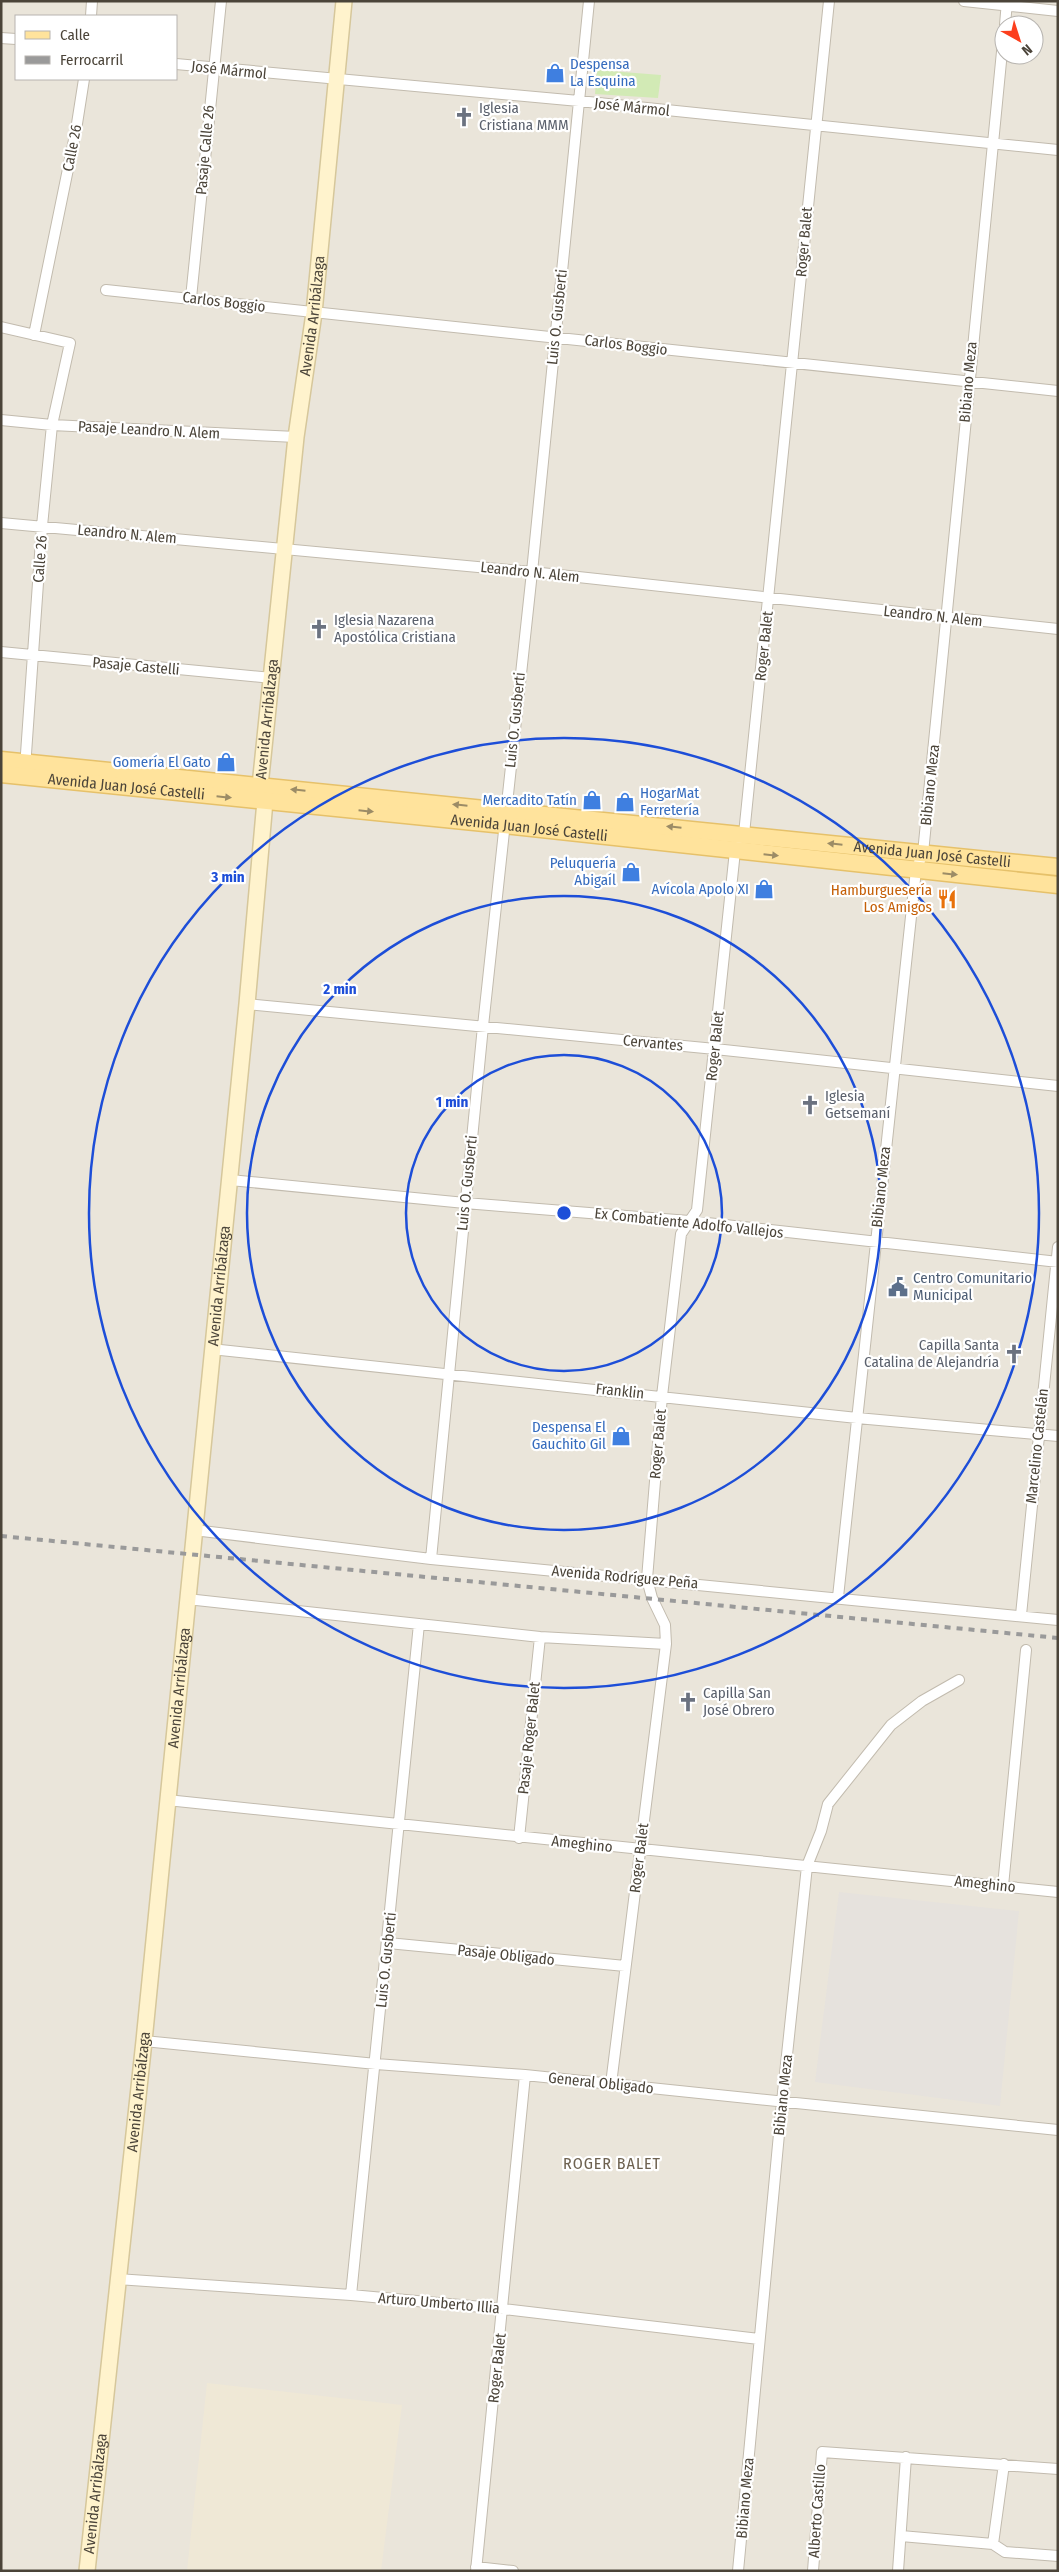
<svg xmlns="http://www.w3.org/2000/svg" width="1059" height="2572" font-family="'Fira Sans Condensed',sans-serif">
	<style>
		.residential { fill: #eae5da; fill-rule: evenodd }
		.industrial { fill: #e6e2dd }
		.education { fill: #efe8d6 }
		.green { fill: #d2eab5 }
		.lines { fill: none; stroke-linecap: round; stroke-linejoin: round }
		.minor-casing { stroke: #c2bbae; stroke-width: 12 }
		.secondary-casing { stroke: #d6c79b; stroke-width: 18 }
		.primary-casing { stroke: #e6c16a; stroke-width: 19 }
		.minor { stroke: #fff; stroke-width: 10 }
		.secondary { stroke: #fff3cd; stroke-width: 15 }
		.primary { stroke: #ffe39c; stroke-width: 16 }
		.rail { stroke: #9a9a9a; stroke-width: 4; stroke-dasharray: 6 6; stroke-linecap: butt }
		.oneway { fill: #9c8c66 }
		.ring { fill: none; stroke: #1d4ed8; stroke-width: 2.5 }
		.labels { text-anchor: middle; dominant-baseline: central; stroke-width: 4.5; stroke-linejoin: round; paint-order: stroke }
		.shop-label { font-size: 15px; fill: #366cbe; stroke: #fff; text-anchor: end }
		.street-label { font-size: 15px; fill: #4b4439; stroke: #fff }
		.worship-label { font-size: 15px; fill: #5b616d; stroke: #fff; text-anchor: start }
		.food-label { font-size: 15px; fill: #c56008; stroke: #fff; text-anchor: end }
		.service-label { font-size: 15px; fill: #4e5e75; stroke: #fff; text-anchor: start }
		.neighbourhood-label { font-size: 16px; letter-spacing: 1px; fill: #6e6250; stroke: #fff }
		.centre { fill: #1d4ed8; stroke: #fff; stroke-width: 2.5 }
		.ring-label { font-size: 15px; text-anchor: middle; font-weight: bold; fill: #1d4ed8; stroke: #fff; stroke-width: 4.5; stroke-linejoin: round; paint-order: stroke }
	</style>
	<rect width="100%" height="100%" fill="#f6f3ec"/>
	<!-- residential -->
	<path class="residential" d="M 1,1 L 1058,1 L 1058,2571 L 1,2571 ZM 16,16 L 176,16 L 176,79 L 16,79 ZM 1004,25 L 1034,25 L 1034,55 L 1004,55 Z"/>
	<!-- industrial -->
	<path class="industrial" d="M 839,1892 L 1019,1911 L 1000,2106 L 815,2082 Z"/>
	<!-- education -->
	<path class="education" d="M 207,2383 L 402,2405 L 381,2571 L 187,2571 Z"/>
	<!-- green -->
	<path class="green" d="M 597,70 L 661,75 L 658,98 L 595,94 Z"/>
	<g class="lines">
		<defs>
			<path id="minor" d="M 964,1 L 1058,11
				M 91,16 L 92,1
				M 1005,25 L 1007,1
				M 1,38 L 16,39
				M 176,64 L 579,101 L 1058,150
				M 106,290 L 1058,391
				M 191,298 L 221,1
				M 1,327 L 70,343 L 52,425 L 42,526 L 25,768
				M 34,335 L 76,130 L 84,79
				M 1,420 L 52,425 L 296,437
				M 1,523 L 532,572 L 1058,629
				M 1,652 L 272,678
				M 247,1004 L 715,1049 L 1058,1086
				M 230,1180 L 465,1203 L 689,1221 L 1058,1262
				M 211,1349 L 857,1418 L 1058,1436
				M 194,1530 L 431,1559 L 1058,1620
				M 431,1559 L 483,1026 L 532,572 L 589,1
				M 838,1597 L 916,870 L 923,853 C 952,579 976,305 1004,31
				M 187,1599 L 540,1637 L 666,1644
				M 1021,1615 L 1058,1247
				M 167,1800 L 1058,1892
				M 519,1838 L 540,1637
				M 1003,1886 L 1026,1650
				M 388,1943 L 625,1966
				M 144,2041 L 376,2064 L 525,2075 L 1058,2130
				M 611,2084 L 666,1644 L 665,1625 L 652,1598 L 647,1579 L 662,1396 L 681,1234 L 697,1210 L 735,851 L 744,834 L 829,1
				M 117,2279 L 351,2295 L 504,2309 L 759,2339
				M 351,2295 L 419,1624
				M 901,2536 L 993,2544 L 1005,2552 L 1058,2556
				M 993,2544 L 1004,2464
				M 476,2567 L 513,2571
				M 476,2571 L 525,2075
				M 738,2571 L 782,2102 L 807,1866 L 821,1831 L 828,1804 L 891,1725 L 922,1701 L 959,1680
				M 813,2571 L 822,2452 L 1058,2469
				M 898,2571 L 906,2457"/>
			<g id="secondary">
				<path id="s1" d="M 87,2571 L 144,2041 L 247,1004 L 265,801 L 260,786 L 296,437 L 314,313 L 344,1"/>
			</g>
			<g id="primary">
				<path id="s2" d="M 1,760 L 1058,867"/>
				<path id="s3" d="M 1,774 L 504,825 L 1058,885"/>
			</g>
		</defs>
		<!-- minor casing -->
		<use href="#minor" class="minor-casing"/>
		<!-- secondary casing -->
		<use href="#secondary" class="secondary-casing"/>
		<!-- primary casing -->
		<use href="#primary" class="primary-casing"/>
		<!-- minor -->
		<use href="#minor" class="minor"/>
		<!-- secondary -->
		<use href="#secondary" class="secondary"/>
		<!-- primary -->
		<use href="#primary" class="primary"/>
		<!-- rail -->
		<path class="rail" d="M 1,1536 L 1058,1638"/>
	</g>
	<!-- one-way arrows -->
	<defs><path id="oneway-solid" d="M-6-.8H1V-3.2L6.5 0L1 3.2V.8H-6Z" transform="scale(1.25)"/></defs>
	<g class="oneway">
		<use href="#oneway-solid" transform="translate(298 790) rotate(-174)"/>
		<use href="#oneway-solid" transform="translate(224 797) rotate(6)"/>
		<use href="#oneway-solid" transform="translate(460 805) rotate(-174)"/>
		<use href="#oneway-solid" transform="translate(366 811) rotate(6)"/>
		<use href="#oneway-solid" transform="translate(674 827) rotate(-174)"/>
		<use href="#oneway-solid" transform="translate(835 844) rotate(-174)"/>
		<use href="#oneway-solid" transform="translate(771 855) rotate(6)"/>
		<use href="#oneway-solid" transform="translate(950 874) rotate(6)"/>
	</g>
	<!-- distance rings -->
	<g class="ring">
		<circle cx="564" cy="1213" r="158"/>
		<circle cx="564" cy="1213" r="317"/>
		<circle cx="564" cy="1213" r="475"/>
	</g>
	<!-- icons -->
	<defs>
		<symbol id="shop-bare" viewBox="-9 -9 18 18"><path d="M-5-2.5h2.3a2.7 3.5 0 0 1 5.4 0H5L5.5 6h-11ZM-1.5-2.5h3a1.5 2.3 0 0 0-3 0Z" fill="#3f7fe0" stroke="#fff" stroke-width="2.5" paint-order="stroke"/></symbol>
		<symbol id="church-bare" viewBox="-9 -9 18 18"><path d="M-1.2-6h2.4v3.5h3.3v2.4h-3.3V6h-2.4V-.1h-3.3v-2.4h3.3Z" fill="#6b7280" stroke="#fff" stroke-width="2.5" paint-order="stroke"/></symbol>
		<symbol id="restaurant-bare" viewBox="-9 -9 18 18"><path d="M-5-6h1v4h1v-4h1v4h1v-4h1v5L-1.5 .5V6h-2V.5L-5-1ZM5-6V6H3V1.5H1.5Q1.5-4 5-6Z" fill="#e8710a" stroke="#fff" stroke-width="2.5" paint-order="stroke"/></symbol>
		<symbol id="civic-bare" viewBox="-9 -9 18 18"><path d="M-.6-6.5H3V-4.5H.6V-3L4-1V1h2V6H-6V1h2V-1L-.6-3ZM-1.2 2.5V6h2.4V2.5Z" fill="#5c6f8a" stroke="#fff" stroke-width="2.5" paint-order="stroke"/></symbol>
	</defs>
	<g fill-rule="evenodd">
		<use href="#shop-bare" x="541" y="59" width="28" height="28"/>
		<use href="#church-bare" x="450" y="103" width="28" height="28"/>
		<use href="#church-bare" x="305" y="615" width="28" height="28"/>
		<use href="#shop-bare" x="212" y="748" width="28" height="28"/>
		<use href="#shop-bare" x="578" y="786" width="28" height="28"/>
		<use href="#shop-bare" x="611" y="788" width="28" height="28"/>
		<use href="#shop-bare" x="617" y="858" width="28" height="28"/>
		<use href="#shop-bare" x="750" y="875" width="28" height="28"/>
		<use href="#restaurant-bare" x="933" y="885" width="28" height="28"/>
		<use href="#church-bare" x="796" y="1091" width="28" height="28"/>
		<use href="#civic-bare" x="884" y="1273" width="28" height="28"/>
		<use href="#church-bare" x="1000" y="1340" width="28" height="28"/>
		<use href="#shop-bare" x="607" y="1422" width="28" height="28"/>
		<use href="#church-bare" x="674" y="1688" width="28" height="28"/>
	</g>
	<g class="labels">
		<!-- shop labels -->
		<g class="shop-label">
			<text x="570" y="64" text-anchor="start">Despensa<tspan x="570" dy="17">La Esquina</tspan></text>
			<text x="211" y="762">Gomería El Gato</text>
			<text x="640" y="793" text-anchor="start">HogarMat<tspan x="640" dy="17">Ferretería</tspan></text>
			<text x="577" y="800">Mercadito Tatín</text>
			<text x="616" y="863">Peluquería<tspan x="616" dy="17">Abigaíl</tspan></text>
			<text x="749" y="889">Avícola Apolo XI</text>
			<text x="606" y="1427">Despensa El<tspan x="606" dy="17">Gauchito Gil</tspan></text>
		</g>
		<!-- street labels -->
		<g class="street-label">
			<text transform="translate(229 70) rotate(6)">José Mármol</text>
			<text transform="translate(632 107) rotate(6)">José Mármol</text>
			<text transform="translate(72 148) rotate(-79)">Calle 26</text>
			<text transform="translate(205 150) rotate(-85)">Pasaje Calle 26</text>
			<text transform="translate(804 242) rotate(-85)">Roger Balet</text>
			<text transform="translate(224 302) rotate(7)">Carlos Boggio</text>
			<text stroke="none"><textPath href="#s1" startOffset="2268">Avenida Arribálzaga</textPath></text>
			<text transform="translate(557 317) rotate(-84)">Luis O. Gusberti</text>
			<text transform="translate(626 345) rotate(7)">Carlos Boggio</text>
			<text transform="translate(968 382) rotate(-85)">Bibiano Meza</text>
			<text transform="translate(149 430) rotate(3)">Pasaje Leandro N. Alem</text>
			<text transform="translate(127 534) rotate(5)">Leandro N. Alem</text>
			<text transform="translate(40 559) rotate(-86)">Calle 26</text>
			<text transform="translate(530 572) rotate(6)">Leandro N. Alem</text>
			<text transform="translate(933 616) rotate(6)">Leandro N. Alem</text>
			<text transform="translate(764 646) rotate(-84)">Roger Balet</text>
			<text transform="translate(136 666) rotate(5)">Pasaje Castelli</text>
			<text stroke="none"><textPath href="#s1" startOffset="1862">Avenida Arribálzaga</textPath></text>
			<text transform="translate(515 720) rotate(-84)">Luis O. Gusberti</text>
			<text transform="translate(930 785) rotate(-84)">Bibiano Meza</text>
			<text stroke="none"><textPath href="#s3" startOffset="126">Avenida Juan José Castelli</textPath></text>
			<text stroke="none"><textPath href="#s3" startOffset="531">Avenida Juan José Castelli</textPath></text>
			<text stroke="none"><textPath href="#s2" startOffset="936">Avenida Juan José Castelli</textPath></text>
			<text transform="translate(653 1043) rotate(5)">Cervantes</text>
			<text transform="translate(715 1046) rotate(-84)">Roger Balet</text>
			<text transform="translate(467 1183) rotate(-84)">Luis O. Gusberti</text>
			<text transform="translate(881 1187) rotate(-84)">Bibiano Meza</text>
			<text transform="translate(689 1223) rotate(6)">Ex Combatiente Adolfo Vallejos</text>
			<text stroke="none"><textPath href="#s1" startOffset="1292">Avenida Arribálzaga</textPath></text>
			<text transform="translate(620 1391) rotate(6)">Franklin</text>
			<text transform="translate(658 1444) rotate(-85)">Roger Balet</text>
			<text transform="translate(1037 1446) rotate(-84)">Marcelino Castelán</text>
			<text transform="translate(625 1577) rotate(5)">Avenida Rodríguez Peña</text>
			<text stroke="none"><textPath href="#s1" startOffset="888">Avenida Arribálzaga</textPath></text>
			<text transform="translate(529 1738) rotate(-84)">Pasaje Roger Balet</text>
			<text transform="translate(582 1844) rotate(6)">Ameghino</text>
			<text transform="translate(639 1858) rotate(-83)">Roger Balet</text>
			<text transform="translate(985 1884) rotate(6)">Ameghino</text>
			<text transform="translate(506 1955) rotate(6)">Pasaje Obligado</text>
			<text transform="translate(386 1960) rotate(-84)">Luis O. Gusberti</text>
			<text transform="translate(601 2083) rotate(6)">General Obligado</text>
			<text stroke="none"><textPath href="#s1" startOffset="482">Avenida Arribálzaga</textPath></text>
			<text transform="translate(783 2095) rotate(-84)">Bibiano Meza</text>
			<text transform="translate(439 2303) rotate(5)">Arturo Umberto Illia</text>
			<text transform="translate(497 2368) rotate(-84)">Roger Balet</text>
			<text stroke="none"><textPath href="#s1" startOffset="78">Avenida Arribálzaga</textPath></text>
			<text transform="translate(745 2498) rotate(-85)">Bibiano Meza</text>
			<text transform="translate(817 2511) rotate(-86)">Alberto Castillo</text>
		</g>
		<!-- worship labels -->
		<g class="worship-label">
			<text x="479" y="108">Iglesia<tspan x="479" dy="17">Cristiana MMM</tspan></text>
			<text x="334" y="620">Iglesia Nazarena<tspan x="334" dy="17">Apostólica Cristiana</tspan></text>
			<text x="825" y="1096">Iglesia<tspan x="825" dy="17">Getsemaní</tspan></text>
			<text x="999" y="1345" text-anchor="end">Capilla Santa<tspan x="999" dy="17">Catalina de Alejandría</tspan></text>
			<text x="703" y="1693">Capilla San<tspan x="703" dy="17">José Obrero</tspan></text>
		</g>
		<!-- food labels -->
		<g class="food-label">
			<text x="932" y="890">Hamburguesería<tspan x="932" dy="17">Los Amigos</tspan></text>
		</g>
		<!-- service labels -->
		<g class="service-label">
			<text x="913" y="1278">Centro Comunitario<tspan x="913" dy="17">Municipal</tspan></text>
		</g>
		<!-- neighbourhood labels -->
		<g class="neighbourhood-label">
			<text x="612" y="2163">ROGER BALET</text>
		</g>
	</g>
	<circle cx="564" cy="1213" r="8" class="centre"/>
	<g class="ring-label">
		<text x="228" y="882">3 min</text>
		<text x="340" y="994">2 min</text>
		<text x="452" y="1107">1 min</text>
	</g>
	<!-- border -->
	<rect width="1059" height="2572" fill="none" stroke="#4b4439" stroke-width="5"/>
	<!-- legend -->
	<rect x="15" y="15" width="162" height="65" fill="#ffffff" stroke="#b7b4b0"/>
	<rect x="25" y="31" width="25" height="8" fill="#ffe39c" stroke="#b7b4b0"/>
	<text x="60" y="40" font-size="15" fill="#4b4439">Calle</text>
	<rect x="25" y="56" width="25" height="8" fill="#9a9a9a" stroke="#b7b4b0"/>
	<text x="60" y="65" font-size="15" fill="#4b4439">Ferrocarril</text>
	<!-- north arrow -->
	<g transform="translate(1019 40) rotate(141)"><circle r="24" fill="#ffffff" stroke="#b7b4b0"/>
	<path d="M0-4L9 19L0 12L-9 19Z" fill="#fc3f1d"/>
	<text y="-8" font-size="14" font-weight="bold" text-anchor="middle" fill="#4b4439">N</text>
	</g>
</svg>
